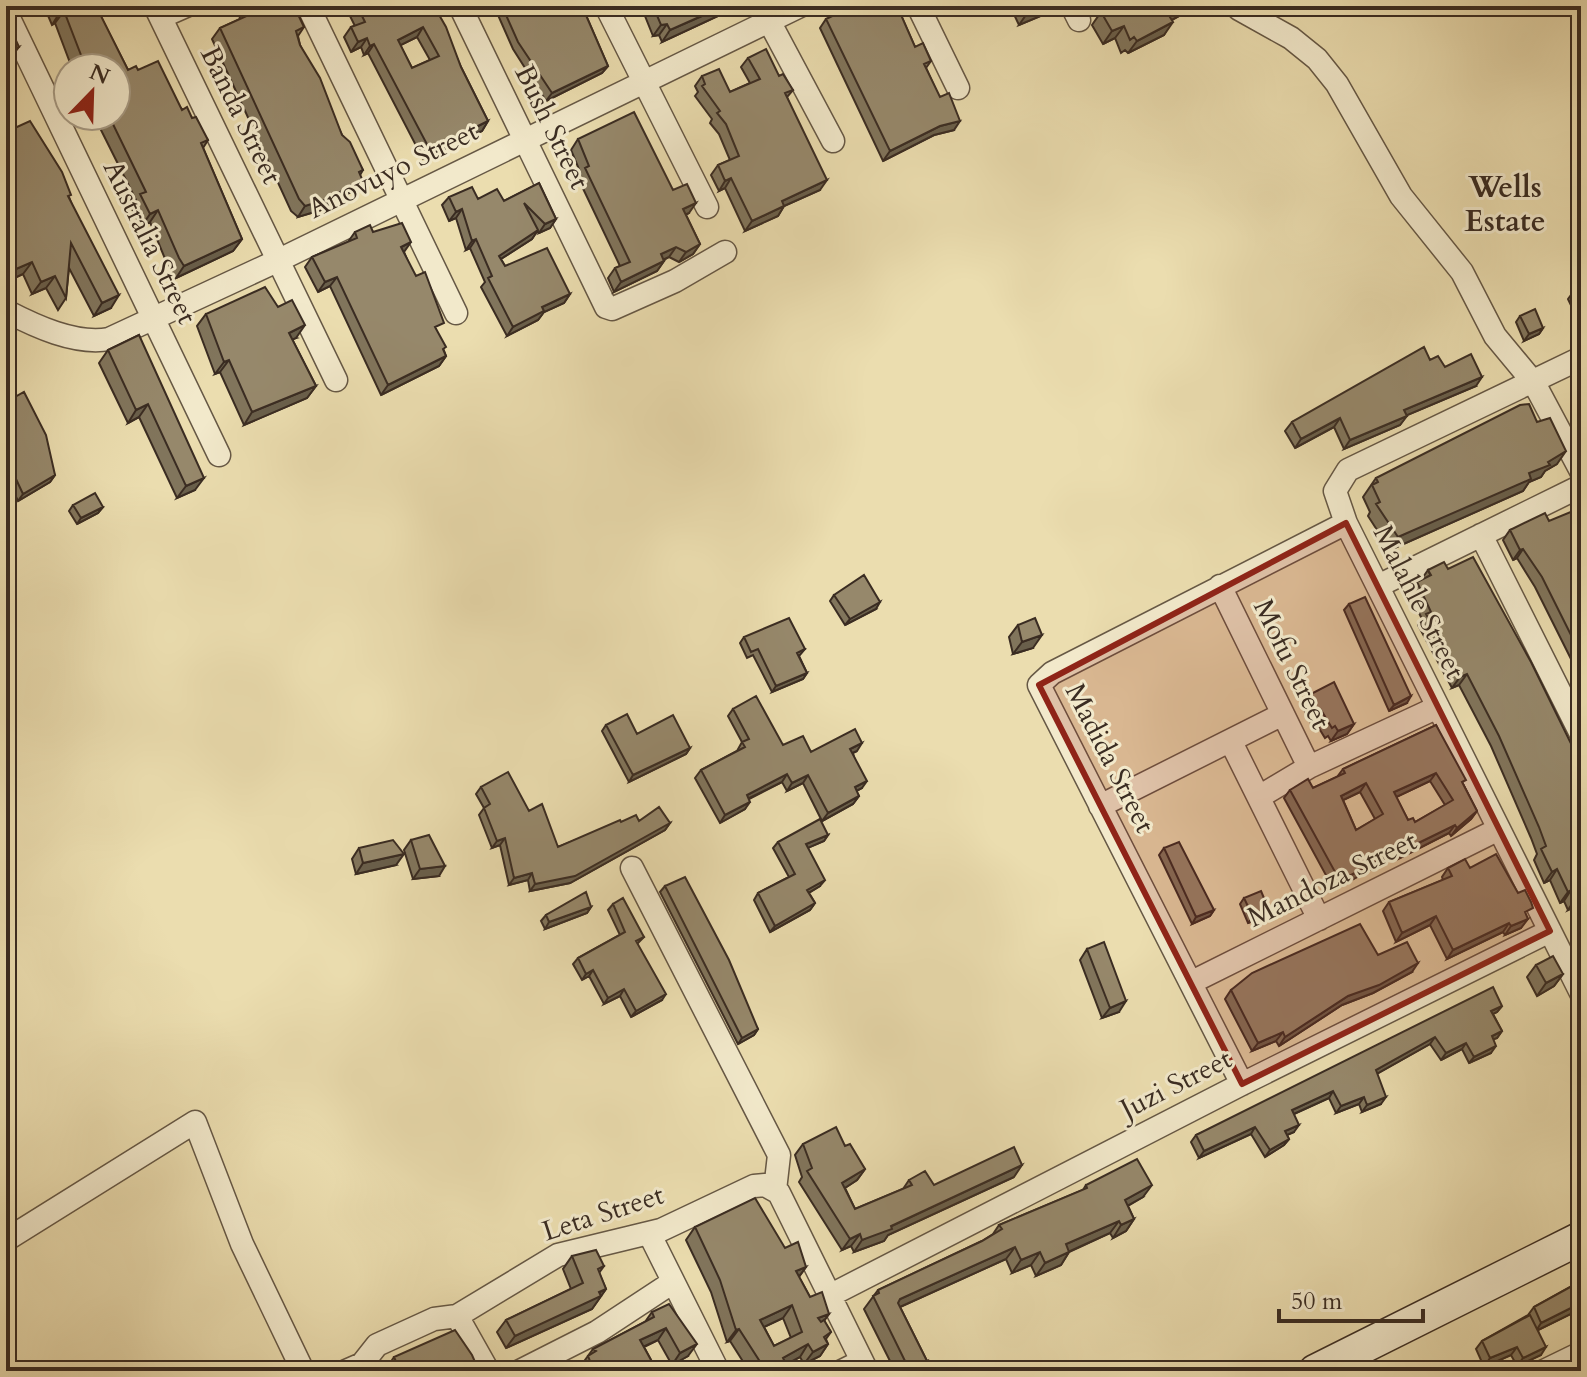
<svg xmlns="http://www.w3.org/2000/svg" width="1587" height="1377" font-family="Cardo,serif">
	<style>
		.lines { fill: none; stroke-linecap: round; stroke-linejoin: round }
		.street-casing { stroke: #665845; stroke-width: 25 }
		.secondary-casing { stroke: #3a2c22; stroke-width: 35 }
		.street { stroke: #f2e9cb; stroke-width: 22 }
		.secondary { stroke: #f2e9cb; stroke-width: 32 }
		.wall { fill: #81755c; stroke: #3a2c22; stroke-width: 2; fill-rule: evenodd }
		.shaded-wall { fill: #695f4b; stroke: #3a2c22; stroke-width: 2 }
		.building { fill: #96886b; stroke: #3a2c22; stroke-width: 2; fill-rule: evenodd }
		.marked { fill: #8f2418; fill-opacity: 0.2; stroke: #8f2418; stroke-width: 6; stroke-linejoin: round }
		.labels { text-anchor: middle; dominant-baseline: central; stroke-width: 6; stroke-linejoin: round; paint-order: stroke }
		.street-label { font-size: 28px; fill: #3a2c22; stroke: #f2e9cb }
		.neighbourhood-label { font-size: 30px; font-weight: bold; fill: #3a2c22; stroke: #f2e9cb }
	</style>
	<rect width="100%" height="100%" fill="#ebddaf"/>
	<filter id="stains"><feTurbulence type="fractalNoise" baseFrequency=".0025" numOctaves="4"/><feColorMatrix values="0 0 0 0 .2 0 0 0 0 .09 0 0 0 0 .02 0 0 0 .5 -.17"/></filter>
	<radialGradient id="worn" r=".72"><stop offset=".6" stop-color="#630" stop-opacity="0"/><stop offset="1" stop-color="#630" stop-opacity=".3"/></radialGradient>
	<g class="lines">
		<defs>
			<path id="street" d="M 155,6 L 336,380
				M 308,6 L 456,313
				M 460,6 L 606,307 L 612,309 L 675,281 L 725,252
				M 606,6 L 707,207
				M 761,6 L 833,141
				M 918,6 L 958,88
				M 1072,6 L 1079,20
				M 1239,9 L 1291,38 L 1317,59 L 1337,84 L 1401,196 L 1462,272 L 1495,336 L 1534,383 L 1581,471
				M 6,12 L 219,455
				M 161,17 L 186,6
				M 6,311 C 35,326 75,345 109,339 L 277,261 L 800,6
				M 1581,358 L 1348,470 L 1335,491 L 1346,523 L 1581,993
				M 1481,535 L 1581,734
				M 1220,586 L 1309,767
				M 1378,586 L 1581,486
				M 1231,742 L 1319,919
				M 1259,797 L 1309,767 L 1438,707
				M 1100,806 L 1283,714
				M 632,868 L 779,1155 L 775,1190
				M 1192,982 L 1499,829
				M 1242,1084 L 1039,685 L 1052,673 L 1346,523
				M 649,1233 L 718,1371
				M 6,1240 L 195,1122 L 242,1244 L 303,1371
				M 831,1295 L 1242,1084 L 1550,931
				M 457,1316 L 488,1371
				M 346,1371 L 362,1364 L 377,1345 L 434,1319 L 457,1316 L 558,1255 L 661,1230 L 754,1186 L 765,1185 L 779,1193 L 867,1371
				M 520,1371 L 597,1332 L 673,1282
				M 842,1371 L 862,1361
				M 1544,1371 L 1581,1353"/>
			<path id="secondary" d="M 1315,1371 L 1581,1238"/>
		</defs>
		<!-- street casing -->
		<use href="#street" class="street-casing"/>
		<!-- secondary casing -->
		<use href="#secondary" class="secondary-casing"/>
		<!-- street -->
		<use href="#street" class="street"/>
		<!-- secondary -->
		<use href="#secondary" class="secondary"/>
	</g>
	<!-- wall -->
	<path class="wall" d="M 44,6 L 99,6 L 97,9 L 128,70 L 138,70 L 192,118 L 208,140 L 203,148 L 242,239 L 233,251 L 176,278 L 170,271 L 150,222 L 141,227 L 131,207 L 136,200 L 94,116 L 116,116 L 116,68 L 72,68 L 55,23 L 52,25 Z
		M 238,6 L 294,6 L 304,27 L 298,36 L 300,45 L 342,135 L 363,170 L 360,175 L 354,190 L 321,210 L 298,217 L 291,211 L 212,39 L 220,28 L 240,19 Z
		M 345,6 L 434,6 L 461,67 L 488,121 L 482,131 L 423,159 L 368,53 L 364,55 L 361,47 L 351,52 L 344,37 L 351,27 L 355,26 ZM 417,37 L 430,60 L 412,68 L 400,45 Z
		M 494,6 L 582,6 L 608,66 L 602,73 L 546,101 L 513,49 Z
		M 641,6 L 725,6 L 718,16 L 662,42 L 659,35 L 653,36 Z
		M 903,6 L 899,11 L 915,47 L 931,61 L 926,68 L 954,130 L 934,135 L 883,161 L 820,28 L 826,19 Z
		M 1010,6 L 1049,6 L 1043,15 L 1019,25 Z
		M 1190,10 L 1172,20 L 1164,35 L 1128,53 L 1125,50 L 1121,53 L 1115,38 L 1103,44 L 1092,25 L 1101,12 Z
		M 748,58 L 779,76 L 793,90 L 787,97 L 820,190 L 784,206 L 778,216 L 745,231 L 725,188 L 719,191 L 711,175 L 718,165 L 730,160 L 719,134 L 710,123 L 712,119 L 695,96 L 698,92 L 695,86 L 702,76 L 730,92 L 750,83 L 741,67 Z
		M 6,132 L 69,197 L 111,308 L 94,316 L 69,268 L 66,298 L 58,310 L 46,288 L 32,294 L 23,274 L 6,282 Z
		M 578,139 L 673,190 L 689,213 L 686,215 L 700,244 L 693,254 L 679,262 L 669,257 L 664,260 L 664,261 L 657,271 L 614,292 L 608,278 L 615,268 L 620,266 L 578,178 L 581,174 L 571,150 Z
		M 539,183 L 556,219 L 550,228 L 539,233 L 537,231 L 532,239 L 501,259 L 505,266 L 570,294 L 564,303 L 544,312 L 538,320 L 507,336 L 481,287 L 485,282 L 470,248 L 466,250 L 456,218 L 449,221 L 442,205 L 449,197 L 504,201 Z
		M 355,232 L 373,232 L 404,252 L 437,332 L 446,356 L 439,366 L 381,395 L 330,286 L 318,292 L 305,267 L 312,257 L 348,242 Z
		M 1581,286 L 1581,326 L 1568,299 L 1576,288 Z
		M 206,314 L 296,338 L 292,339 L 316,386 L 307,398 L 244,425 L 220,372 L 215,374 L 197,326 Z
		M 1520,316 L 1543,328 L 1539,334 L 1524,341 L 1516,322 Z
		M 139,335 L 195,490 L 177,498 L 139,417 L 128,423 L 99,363 L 108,350 Z
		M 1430,360 L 1445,367 L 1476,386 L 1407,415 L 1400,425 L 1344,449 L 1334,427 L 1295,448 L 1285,431 L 1292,422 Z
		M 1581,376 L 1581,397 L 1575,385 Z
		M 6,402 L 55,475 L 50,482 L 18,501 L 6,476 Z
		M 1557,464 L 1545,471 L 1541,477 L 1529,482 L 1523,491 L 1390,550 L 1368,516 L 1370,512 L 1363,497 L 1376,478 Z
		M 73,505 L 103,507 L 98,513 L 77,524 L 69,511 Z
		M 1549,521 L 1581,527 L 1581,679 L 1535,587 L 1517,558 L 1513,560 L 1503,540 L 1510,530 Z
		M 1428,570 L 1581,903 L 1568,910 L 1564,901 L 1560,903 L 1550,880 L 1544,883 L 1534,860 L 1537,854 L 1531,838 L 1491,746 L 1459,685 L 1452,688 L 1418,625 L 1422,619 L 1409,593 L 1417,582 L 1421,580 Z
		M 834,595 L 876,609 L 845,625 L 830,601 Z
		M 1349,604 L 1407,703 L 1389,711 L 1344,610 Z
		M 1018,625 L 1033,648 L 1013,654 L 1009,637 Z
		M 744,637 L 805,649 L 799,656 L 807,673 L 803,679 L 772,692 L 753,655 L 747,658 L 740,643 Z
		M 1309,695 L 1354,724 L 1347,734 L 1331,741 L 1328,736 L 1325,738 L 1314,720 L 1310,722 L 1302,705 Z
		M 733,709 L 783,745 L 811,752 L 857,751 L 853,753 L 862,788 L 856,791 L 859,796 L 853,804 L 822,821 L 803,783 L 787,791 L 782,782 L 749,799 L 745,809 L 720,823 L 695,778 L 701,770 L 737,751 L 742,742 L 728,716 Z
		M 606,725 L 637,734 L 690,748 L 686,754 L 629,782 L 602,731 Z
		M 1436,725 L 1463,784 L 1477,811 L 1471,819 L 1451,836 L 1449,833 L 1400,858 L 1398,854 L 1334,890 L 1284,798 L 1290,790 L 1313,788 L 1337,777 L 1343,769 ZM 1430,781 L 1445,805 L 1415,822 L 1408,820 L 1396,797 ZM 1360,792 L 1375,819 L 1356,830 L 1343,800 Z
		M 481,787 L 529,811 L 558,847 L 621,822 L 639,821 L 670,823 L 665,830 L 570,883 L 530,891 L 528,880 L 509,885 L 500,845 L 492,848 L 479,815 L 484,808 L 476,794 Z
		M 828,835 L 824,841 L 807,848 L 820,886 L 809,893 L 815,903 L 810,910 L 770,932 L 754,900 L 758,893 L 789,877 L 773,848 L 778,842 Z
		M 411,840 L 439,876 L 413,879 L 404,850 Z
		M 359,848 L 396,865 L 356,874 L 352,859 Z
		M 1164,848 L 1214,910 L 1210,916 L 1192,924 L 1159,855 Z
		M 1448,868 L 1470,868 L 1527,917 L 1521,928 L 1505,935 L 1503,932 L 1447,959 L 1430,925 L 1396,942 L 1383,911 L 1389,902 L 1443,880 L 1442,877 Z
		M 665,886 L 758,1029 L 754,1035 L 738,1044 L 660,892 Z
		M 1244,898 L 1265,916 L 1248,923 L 1240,904 Z
		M 613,904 L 644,937 L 637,944 L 662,1000 L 631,1017 L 620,996 L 604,1004 L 589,976 L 582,980 L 573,964 L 578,958 L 620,935 L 608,910 Z
		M 591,907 L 587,913 L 545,929 L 541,921 L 546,915 Z
		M 1087,949 L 1119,1012 L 1102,1018 L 1080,960 Z
		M 1378,955 L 1412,972 L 1373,993 L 1342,1005 L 1279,1046 L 1276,1041 L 1252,1051 L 1225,999 L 1231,990 Z
		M 1536,965 L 1563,974 L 1554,986 L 1537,996 L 1527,977 Z
		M 1502,1006 L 1497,1012 L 1493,1014 L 1502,1031 L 1497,1038 L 1493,1039 L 1491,1053 L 1469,1063 L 1462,1049 L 1441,1060 L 1430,1044 L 1377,1074 L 1381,1104 L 1362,1112 L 1359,1104 L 1336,1113 L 1329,1098 L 1294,1114 L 1294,1132 L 1287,1135 L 1289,1139 L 1284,1145 L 1265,1157 L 1251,1134 L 1199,1158 L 1191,1142 L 1196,1135 Z
		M 803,1144 L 845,1146 L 865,1169 L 857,1180 L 845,1188 L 855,1209 L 903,1189 L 909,1180 L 934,1185 L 1014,1177 L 888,1235 L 884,1241 L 854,1252 L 851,1246 L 842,1250 L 799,1182 L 802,1177 L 795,1155 Z
		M 1086,1185 L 1143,1197 L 1128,1206 L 1134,1219 L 1126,1231 L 1113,1238 L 1110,1233 L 1069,1252 L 1061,1265 L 1036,1276 L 1031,1265 L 1012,1273 L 1006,1259 L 900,1307 L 927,1361 L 921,1371 L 895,1371 L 864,1309 L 878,1290 L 982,1241 L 993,1234 L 999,1225 L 1083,1190 Z
		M 695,1227 L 785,1248 L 806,1267 L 799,1277 L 810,1297 L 829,1314 L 824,1321 L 831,1332 L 826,1339 L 828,1344 L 820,1356 L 804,1364 L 800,1357 L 786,1364 L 785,1371 L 749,1371 L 730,1341 L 727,1342 L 711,1292 L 686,1240 ZM 783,1318 L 791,1338 L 774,1346 L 764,1327 Z
		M 572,1256 L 604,1266 L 599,1273 L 606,1289 L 592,1309 L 506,1348 L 497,1332 L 506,1320 L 571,1289 L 563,1269 Z
		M 1581,1281 L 1581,1309 L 1538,1330 L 1541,1355 L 1517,1366 L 1511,1355 L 1484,1367 L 1476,1349 L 1482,1341 L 1528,1315 L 1534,1307 Z
		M 652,1312 L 688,1356 L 672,1365 L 658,1340 L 644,1347 L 657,1371 L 581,1371 L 580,1367 L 593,1349 L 645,1322 Z
		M 394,1357 L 479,1371 L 390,1371 L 388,1366 Z"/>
	<!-- shaded-wall -->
	<path class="shaded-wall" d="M 725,6 L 718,16 L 662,42 L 670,30 Z
		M 1043,6 L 1049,6 L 1043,15 L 1019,25 L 1028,12 Z
		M 1183,6 L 1193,6 L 1190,10 L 1159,27 L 1168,14 Z
		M 64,11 L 55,23 L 52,25 L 60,12 Z
		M 1173,22 L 1164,35 L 1128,53 L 1137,41 Z
		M 667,24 L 659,35 L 653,36 L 661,25 Z
		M 1124,26 L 1115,38 L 1103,44 L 1112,31 Z
		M 423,27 L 417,37 L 391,50 L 398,40 Z
		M 367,38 L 361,47 L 351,52 L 358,42 Z
		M 374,44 L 368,53 L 364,55 L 370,46 Z
		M 19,47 L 12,56 L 6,59 L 6,52 Z
		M 608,66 L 602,73 L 546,101 L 552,93 Z
		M 488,121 L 482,131 L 423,159 L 430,150 Z
		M 960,121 L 954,130 L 934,135 L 883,161 L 890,151 L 940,126 Z
		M 731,178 L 725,188 L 719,191 L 725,181 Z
		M 362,179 L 354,190 L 321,210 L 298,217 L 305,206 Z
		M 827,180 L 820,190 L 775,210 L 782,201 Z
		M 696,203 L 689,213 L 676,219 L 683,209 Z
		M 784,206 L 778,216 L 745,231 L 752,221 Z
		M 462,209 L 456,218 L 449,221 L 456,212 Z
		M 158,210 L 150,222 L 141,227 L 150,214 Z
		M 556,219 L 550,228 L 539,233 L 545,224 Z
		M 538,230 L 532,239 L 493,264 L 499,256 Z
		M 242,239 L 233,251 L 176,278 L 184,266 Z
		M 476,239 L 470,248 L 466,250 L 472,241 Z
		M 411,242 L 404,252 L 395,257 L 401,247 Z
		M 700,244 L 693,254 L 679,262 L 686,252 Z
		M 676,247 L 669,257 L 654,264 L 661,254 Z
		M 664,261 L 657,271 L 614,292 L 621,282 Z
		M 32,262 L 23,274 L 6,282 L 6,276 L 9,272 Z
		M 55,276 L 46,288 L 32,294 L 41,282 Z
		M 337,277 L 330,286 L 318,292 L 325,282 Z
		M 570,294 L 564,303 L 544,312 L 538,320 L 507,336 L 513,327 L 542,307 Z
		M 119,295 L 111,308 L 94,316 L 102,303 Z
		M 305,325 L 296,338 L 280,346 L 289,333 Z
		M 1543,328 L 1539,334 L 1524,341 L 1529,334 Z
		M 446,356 L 439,366 L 381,395 L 388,385 Z
		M 229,360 L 220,372 L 215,374 L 224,362 Z
		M 1482,377 L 1476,386 L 1398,419 L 1404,410 Z
		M 316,386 L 307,398 L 244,425 L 252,412 Z
		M 148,404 L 139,417 L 128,423 L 136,410 Z
		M 1407,416 L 1400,425 L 1344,449 L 1350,440 Z
		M 1340,418 L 1334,427 L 1295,448 L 1301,439 Z
		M 1566,451 L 1557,464 L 1545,471 L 1541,477 L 1529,482 L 1523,491 L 1390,550 L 1398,537 L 1529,473 Z
		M 55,475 L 50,482 L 18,501 L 23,494 Z
		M 204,478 L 195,490 L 177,498 L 186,486 Z
		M 103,507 L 98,513 L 77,524 L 81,518 Z
		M 1523,549 L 1517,558 L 1513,560 L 1520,550 Z
		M 880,602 L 876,609 L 845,625 L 850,619 Z
		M 1042,635 L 1033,648 L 1013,654 L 1022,642 Z
		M 807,673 L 803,679 L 772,692 L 776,686 Z
		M 1467,674 L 1459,685 L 1452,688 L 1460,677 Z
		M 1411,696 L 1407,703 L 1389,711 L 1394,705 Z
		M 1321,710 L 1314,720 L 1310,722 L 1318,712 Z
		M 1354,724 L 1347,734 L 1331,741 L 1338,731 Z
		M 862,743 L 857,751 L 845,756 L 850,749 Z
		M 690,748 L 686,754 L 629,782 L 633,775 Z
		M 1436,773 L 1430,781 L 1388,801 L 1394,792 Z
		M 787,774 L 782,782 L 741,802 L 747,795 Z
		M 808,775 L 803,783 L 787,791 L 792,783 Z
		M 867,781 L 862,788 L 849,795 L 855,787 Z
		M 1366,783 L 1360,792 L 1335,804 L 1341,796 Z
		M 859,796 L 853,804 L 822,821 L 828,813 Z
		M 750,802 L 745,809 L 720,823 L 725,815 Z
		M 1477,811 L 1471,819 L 1451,836 L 1457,828 Z
		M 670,823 L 665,830 L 570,883 L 530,891 L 535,884 Z
		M 1455,825 L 1449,833 L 1400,858 L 1406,849 Z
		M 828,835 L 824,841 L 801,851 L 806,844 Z
		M 505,838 L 500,845 L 492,848 L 497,841 Z
		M 1404,846 L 1398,854 L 1334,890 L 1340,881 Z
		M 404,854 L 396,865 L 356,874 L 363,863 Z
		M 445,866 L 439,876 L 413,879 L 420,869 Z
		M 1557,869 L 1550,880 L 1544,883 L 1552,872 Z
		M 532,873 L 528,880 L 509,885 L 514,878 Z
		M 825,880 L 820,886 L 803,896 L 807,890 Z
		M 1571,890 L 1564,901 L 1560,903 L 1568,892 Z
		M 1581,896 L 1581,903 L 1568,910 L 1575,899 Z
		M 815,903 L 810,910 L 770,932 L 775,926 Z
		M 591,907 L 587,913 L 545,929 L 549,922 Z
		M 1214,910 L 1210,916 L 1192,924 L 1196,917 Z
		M 1269,910 L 1265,916 L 1248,923 L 1253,917 Z
		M 1436,916 L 1430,925 L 1396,942 L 1402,933 Z
		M 1528,919 L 1521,928 L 1505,935 L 1511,926 Z
		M 1509,923 L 1503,932 L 1447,959 L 1453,950 Z
		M 1418,963 L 1412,972 L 1373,993 L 1342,1005 L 1279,1046 L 1285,1037 L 1348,996 Z
		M 593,970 L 589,976 L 582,980 L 586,974 Z
		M 1563,974 L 1554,986 L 1537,996 L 1546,983 Z
		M 624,989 L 620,996 L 604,1004 L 608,998 Z
		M 666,994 L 662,1000 L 631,1017 L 636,1011 Z
		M 1126,1001 L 1119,1012 L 1102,1018 L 1110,1008 Z
		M 1502,1006 L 1497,1012 L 1487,1017 L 1491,1011 Z
		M 758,1029 L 754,1035 L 738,1044 L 742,1038 Z
		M 1502,1031 L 1497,1038 L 1487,1042 L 1492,1036 Z
		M 1283,1032 L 1276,1041 L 1252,1051 L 1258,1043 Z
		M 1435,1037 L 1430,1044 L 1371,1077 L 1376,1070 Z
		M 1466,1043 L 1462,1049 L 1441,1060 L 1446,1053 Z
		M 1496,1046 L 1491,1053 L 1469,1063 L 1474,1057 Z
		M 1333,1091 L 1329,1098 L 1287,1117 L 1292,1110 Z
		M 1364,1097 L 1359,1104 L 1336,1113 L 1341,1106 Z
		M 1386,1097 L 1381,1104 L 1362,1112 L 1367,1105 Z
		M 1299,1125 L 1294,1132 L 1280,1138 L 1285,1131 Z
		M 1255,1127 L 1251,1134 L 1199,1158 L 1204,1151 Z
		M 1289,1139 L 1284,1145 L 1265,1157 L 1270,1150 Z
		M 1022,1165 L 1014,1177 L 888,1235 L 884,1241 L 854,1252 L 862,1240 Z
		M 865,1169 L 857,1180 L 834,1195 L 842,1183 Z
		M 1152,1185 L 1143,1197 L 1116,1212 L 1125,1200 Z
		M 1134,1219 L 1126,1231 L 1113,1238 L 1121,1225 Z
		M 1119,1221 L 1110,1233 L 1057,1257 L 1066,1244 Z
		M 860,1234 L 851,1246 L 842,1250 L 850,1239 Z
		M 1015,1247 L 1006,1259 L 891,1311 L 900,1299 Z
		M 1040,1252 L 1031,1265 L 1012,1273 L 1021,1260 Z
		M 1069,1252 L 1061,1265 L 1036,1276 L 1045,1263 Z
		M 806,1267 L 797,1279 L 796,1271 Z
		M 606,1289 L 592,1309 L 506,1348 L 515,1336 Z
		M 1581,1303 L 1581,1309 L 1536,1331 L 1541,1323 Z
		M 792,1305 L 783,1318 L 751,1333 L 760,1320 Z
		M 829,1314 L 820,1326 L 818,1318 Z
		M 666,1328 L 658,1340 L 632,1352 L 640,1340 Z
		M 739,1329 L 730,1341 L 727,1342 L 736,1330 Z
		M 697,1344 L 688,1356 L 672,1365 L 680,1353 Z
		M 808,1344 L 800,1357 L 774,1371 L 783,1358 Z
		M 828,1344 L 820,1356 L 804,1364 L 813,1352 Z
		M 1517,1347 L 1511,1355 L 1484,1367 L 1490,1358 Z
		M 1546,1347 L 1541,1355 L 1517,1366 L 1523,1358 Z
		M 927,1361 L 921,1371 L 909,1371 L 910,1369 Z"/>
	<!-- building -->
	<path class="building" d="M 58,6 L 96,6 L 128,70 L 136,66 L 138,70 L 158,61 L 182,110 L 187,107 L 192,118 L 196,117 L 208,140 L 201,143 L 242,239 L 184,266 L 179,258 L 158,210 L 150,214 L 140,194 L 146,192 L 109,116 L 116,116 L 116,68 L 86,68 L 64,11 L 60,12 Z
		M 248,6 L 294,6 L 304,27 L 296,31 L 300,45 L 320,78 L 342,135 L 350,142 L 363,170 L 359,172 L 362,179 L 328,199 L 305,206 L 299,199 L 220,28 L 249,15 Z
		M 357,6 L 434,6 L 446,27 L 461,67 L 488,121 L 430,150 L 374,44 L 370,46 L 367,38 L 358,42 L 351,27 L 365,22 ZM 423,27 L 439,56 L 412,68 L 398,40 Z
		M 502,6 L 582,6 L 608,66 L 552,93 L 518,42 Z
		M 653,6 L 724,6 L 670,30 L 667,24 L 661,25 Z
		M 853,6 L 903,6 L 898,8 L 915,47 L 923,43 L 931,61 L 924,64 L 940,97 L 949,93 L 960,121 L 940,126 L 890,151 L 826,19 Z
		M 1025,6 L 1043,6 L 1028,12 Z
		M 1114,6 L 1183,6 L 1168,14 L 1173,22 L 1137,41 L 1134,37 L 1130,40 L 1124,26 L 1112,31 L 1101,12 Z
		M 12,32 L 19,47 L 6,52 L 6,34 Z
		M 766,49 L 779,76 L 783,74 L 793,90 L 785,93 L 827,180 L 782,201 L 784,206 L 752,221 L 731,178 L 725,181 L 718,165 L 739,156 L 726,124 L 717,113 L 720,111 L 702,86 L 705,84 L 702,76 L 719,69 L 730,92 L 760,79 L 748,58 Z
		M 634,112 L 673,190 L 687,184 L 696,203 L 683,209 L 700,244 L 686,252 L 676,247 L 661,254 L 664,261 L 621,282 L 615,268 L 630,262 L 585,168 L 589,166 L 578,139 Z
		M 30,121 L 62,172 L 71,195 L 68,196 L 119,295 L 102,303 L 71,243 L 66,298 L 55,276 L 41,282 L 32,262 L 9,272 L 6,267 L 6,227 L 10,225 L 6,218 L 6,132 Z
		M 539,183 L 556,219 L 545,224 L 524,203 L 538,230 L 499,256 L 505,266 L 547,248 L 570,294 L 542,307 L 544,311 L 513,327 L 488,278 L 492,276 L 476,239 L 472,241 L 462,209 L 456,212 L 449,197 L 472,187 L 478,199 L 497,189 L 504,201 Z
		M 402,223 L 411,242 L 401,247 L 416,276 L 425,272 L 444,323 L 435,327 L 446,347 L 443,349 L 446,356 L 388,385 L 337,277 L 325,282 L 312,257 L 357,238 L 355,232 L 370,225 L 373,232 Z
		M 1581,286 L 1581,298 L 1576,288 Z
		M 265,287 L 278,307 L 292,300 L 305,325 L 289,333 L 316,386 L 252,412 L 229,360 L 224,362 L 206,314 Z
		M 1535,309 L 1543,328 L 1529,334 L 1520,316 Z
		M 139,335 L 204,478 L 186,486 L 148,404 L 136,410 L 108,350 Z
		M 1424,347 L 1430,360 L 1438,356 L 1445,367 L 1471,354 L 1482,377 L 1404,410 L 1407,416 L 1350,440 L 1340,418 L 1301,439 L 1292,422 Z
		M 24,392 L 46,435 L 55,475 L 23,494 L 9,464 L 6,465 L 6,402 Z
		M 1529,404 L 1537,422 L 1550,418 L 1566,451 L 1548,462 L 1550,465 L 1529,473 L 1531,479 L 1398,537 L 1376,504 L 1380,502 L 1372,485 L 1378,482 L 1376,478 L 1520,405 Z
		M 95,493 L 103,507 L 81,518 L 73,505 Z
		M 1573,511 L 1581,527 L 1581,655 L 1542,577 L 1523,549 L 1520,550 L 1510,530 L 1545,513 L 1549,521 Z
		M 1473,557 L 1531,662 L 1581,764 L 1581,896 L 1575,899 L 1571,890 L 1568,892 L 1557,869 L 1552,872 L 1541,849 L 1546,846 L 1539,827 L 1499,736 L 1467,674 L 1460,677 L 1426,614 L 1431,612 L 1417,582 L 1431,575 L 1428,570 L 1444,562 L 1448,569 Z
		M 864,575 L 880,602 L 850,619 L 834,595 Z
		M 1365,597 L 1411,696 L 1394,705 L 1349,604 Z
		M 789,618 L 805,649 L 797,653 L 807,673 L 776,686 L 758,649 L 751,652 L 744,637 Z
		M 1035,618 L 1042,635 L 1022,642 L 1018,625 Z
		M 1334,682 L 1354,724 L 1338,731 L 1335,726 L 1332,728 L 1321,710 L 1318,712 L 1309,695 Z
		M 756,696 L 783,745 L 803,736 L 811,752 L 855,729 L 862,743 L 850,749 L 867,781 L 855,787 L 859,796 L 828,813 L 808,775 L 792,783 L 787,774 L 747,795 L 750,802 L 725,815 L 701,770 L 745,747 L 742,742 L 749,739 L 733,709 Z
		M 627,714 L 637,734 L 673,715 L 690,748 L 633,775 L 606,725 Z
		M 1436,725 L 1466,780 L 1462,782 L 1477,811 L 1457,828 L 1455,825 L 1406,849 L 1404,846 L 1340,881 L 1290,790 L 1308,779 L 1313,788 L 1345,773 L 1343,769 ZM 1436,773 L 1453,800 L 1415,822 L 1413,818 L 1408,820 L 1394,792 ZM 1366,783 L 1383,814 L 1356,830 L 1341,796 Z
		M 508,772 L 529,811 L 542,804 L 558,847 L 620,820 L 621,822 L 636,815 L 639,821 L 659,807 L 670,823 L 575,876 L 535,884 L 532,873 L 514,878 L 505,838 L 497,841 L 484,808 L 490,804 L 481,787 Z
		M 820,819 L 828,835 L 806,844 L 825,880 L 807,890 L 815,903 L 775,926 L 758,893 L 795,874 L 778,842 Z
		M 429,835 L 445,866 L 420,869 L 411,840 Z
		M 393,840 L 404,854 L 363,863 L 359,848 Z
		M 1179,842 L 1214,910 L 1196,917 L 1164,848 Z
		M 1496,854 L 1518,893 L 1525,890 L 1531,902 L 1533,908 L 1525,912 L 1528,919 L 1511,926 L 1509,923 L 1453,950 L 1436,916 L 1402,933 L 1389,902 L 1452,876 L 1448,868 L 1465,859 L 1470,868 Z
		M 685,877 L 729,960 L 758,1029 L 742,1038 L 665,886 Z
		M 1261,891 L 1269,910 L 1253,917 L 1244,898 Z
		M 586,892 L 591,907 L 549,922 L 546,915 Z
		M 623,898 L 644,937 L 636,941 L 666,994 L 636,1011 L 624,989 L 608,998 L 593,970 L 586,974 L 578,958 L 625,932 L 613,904 Z
		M 1360,924 L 1378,955 L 1407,942 L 1418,963 L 1379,985 L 1348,996 L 1285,1037 L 1283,1032 L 1258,1043 L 1231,990 L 1252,973 Z
		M 1104,942 L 1126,1001 L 1110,1008 L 1087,949 Z
		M 1553,956 L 1563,974 L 1546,983 L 1536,965 Z
		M 1493,987 L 1502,1006 L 1491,1011 L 1502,1031 L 1492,1036 L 1496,1046 L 1474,1057 L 1466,1043 L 1446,1053 L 1435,1037 L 1376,1070 L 1386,1097 L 1367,1105 L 1364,1097 L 1341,1106 L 1333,1091 L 1292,1110 L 1299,1125 L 1285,1131 L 1289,1139 L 1270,1150 L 1255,1127 L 1204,1151 L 1196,1135 Z
		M 836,1127 L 845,1146 L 850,1144 L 865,1169 L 842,1183 L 855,1209 L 912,1185 L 909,1180 L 925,1171 L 934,1185 L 1014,1147 L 1022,1165 L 891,1226 L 892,1229 L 862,1240 L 860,1234 L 850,1239 L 807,1171 L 812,1168 L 803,1144 Z
		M 1137,1159 L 1152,1185 L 1125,1200 L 1134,1219 L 1121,1225 L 1119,1221 L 1066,1244 L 1069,1252 L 1045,1263 L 1040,1252 L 1021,1260 L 1015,1247 L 900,1299 L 898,1303 L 927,1361 L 910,1369 L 905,1361 L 873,1296 L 879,1293 L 878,1290 L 982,1241 L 1002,1229 L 999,1225 L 1087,1188 L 1086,1185 Z
		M 755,1198 L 785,1248 L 798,1242 L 806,1267 L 796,1271 L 810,1297 L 822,1292 L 829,1314 L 818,1318 L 821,1322 L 824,1320 L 831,1332 L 824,1337 L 828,1344 L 813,1352 L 808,1344 L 783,1358 L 788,1368 L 782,1371 L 766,1371 L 739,1329 L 736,1330 L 720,1280 L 695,1227 ZM 792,1305 L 802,1332 L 774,1346 L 760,1320 Z
		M 596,1250 L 604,1266 L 598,1269 L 606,1289 L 599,1292 L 601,1296 L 515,1336 L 506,1320 L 583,1283 L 572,1256 Z
		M 1581,1281 L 1581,1303 L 1541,1323 L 1534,1307 Z
		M 669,1304 L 697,1344 L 680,1353 L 666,1328 L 640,1340 L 657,1371 L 594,1371 L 588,1356 L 596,1351 L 593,1349 L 654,1317 L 652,1312 Z
		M 1530,1315 L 1546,1347 L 1523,1358 L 1517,1347 L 1490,1358 L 1482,1341 Z
		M 455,1330 L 472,1355 L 479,1371 L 400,1371 L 394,1357 Z"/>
	<!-- marked area -->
	<path class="marked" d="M 1346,523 L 1550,931 L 1242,1084 L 1039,685 Z"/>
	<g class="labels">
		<!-- street labels -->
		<g class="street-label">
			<text transform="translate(241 115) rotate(64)">Banda Street</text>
			<text transform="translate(552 127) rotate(64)">Bush Street</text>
			<text transform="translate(393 170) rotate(-26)">Anovuyo Street</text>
			<text transform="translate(150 242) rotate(64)">Australia Street</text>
			<text transform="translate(1419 602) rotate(63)">Malahle Street</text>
			<text transform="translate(1292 664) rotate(64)">Mofu Street</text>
			<text transform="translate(1110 758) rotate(63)">Madida Street</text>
			<text transform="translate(1332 879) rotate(-26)">Mandoza Street</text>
			<text transform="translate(1176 1084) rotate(-27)">Juzi Street</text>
			<text transform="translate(603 1213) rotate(-18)">Leta Street</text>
		</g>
		<!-- neighbourhood labels -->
		<g class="neighbourhood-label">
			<text x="1505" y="187">Wells<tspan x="1505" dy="34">Estate</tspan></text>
		</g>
	</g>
	<!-- margin -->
	<rect width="1587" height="1377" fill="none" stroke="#ebddaf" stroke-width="32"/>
	<rect x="8" y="8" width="1571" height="1361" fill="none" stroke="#3a2c22" stroke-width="4"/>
	<rect x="16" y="16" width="1555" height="1345" fill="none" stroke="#3a2c22" stroke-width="2"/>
	<!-- north arrow -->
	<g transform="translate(92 92) rotate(23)"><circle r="38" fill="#f2e9cb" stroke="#a89d87" stroke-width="2"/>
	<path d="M0-6L14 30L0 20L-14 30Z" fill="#8f2418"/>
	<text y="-12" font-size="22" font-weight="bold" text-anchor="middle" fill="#3a2c22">N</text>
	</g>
	<!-- scale -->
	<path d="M1279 1309v12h144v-12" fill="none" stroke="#3a2c22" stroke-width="4"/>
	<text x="1291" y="1309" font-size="24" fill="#3a2c22" stroke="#f2e9cb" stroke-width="6" paint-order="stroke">50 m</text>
	<rect width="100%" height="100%" filter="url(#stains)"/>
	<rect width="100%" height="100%" fill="url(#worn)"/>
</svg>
